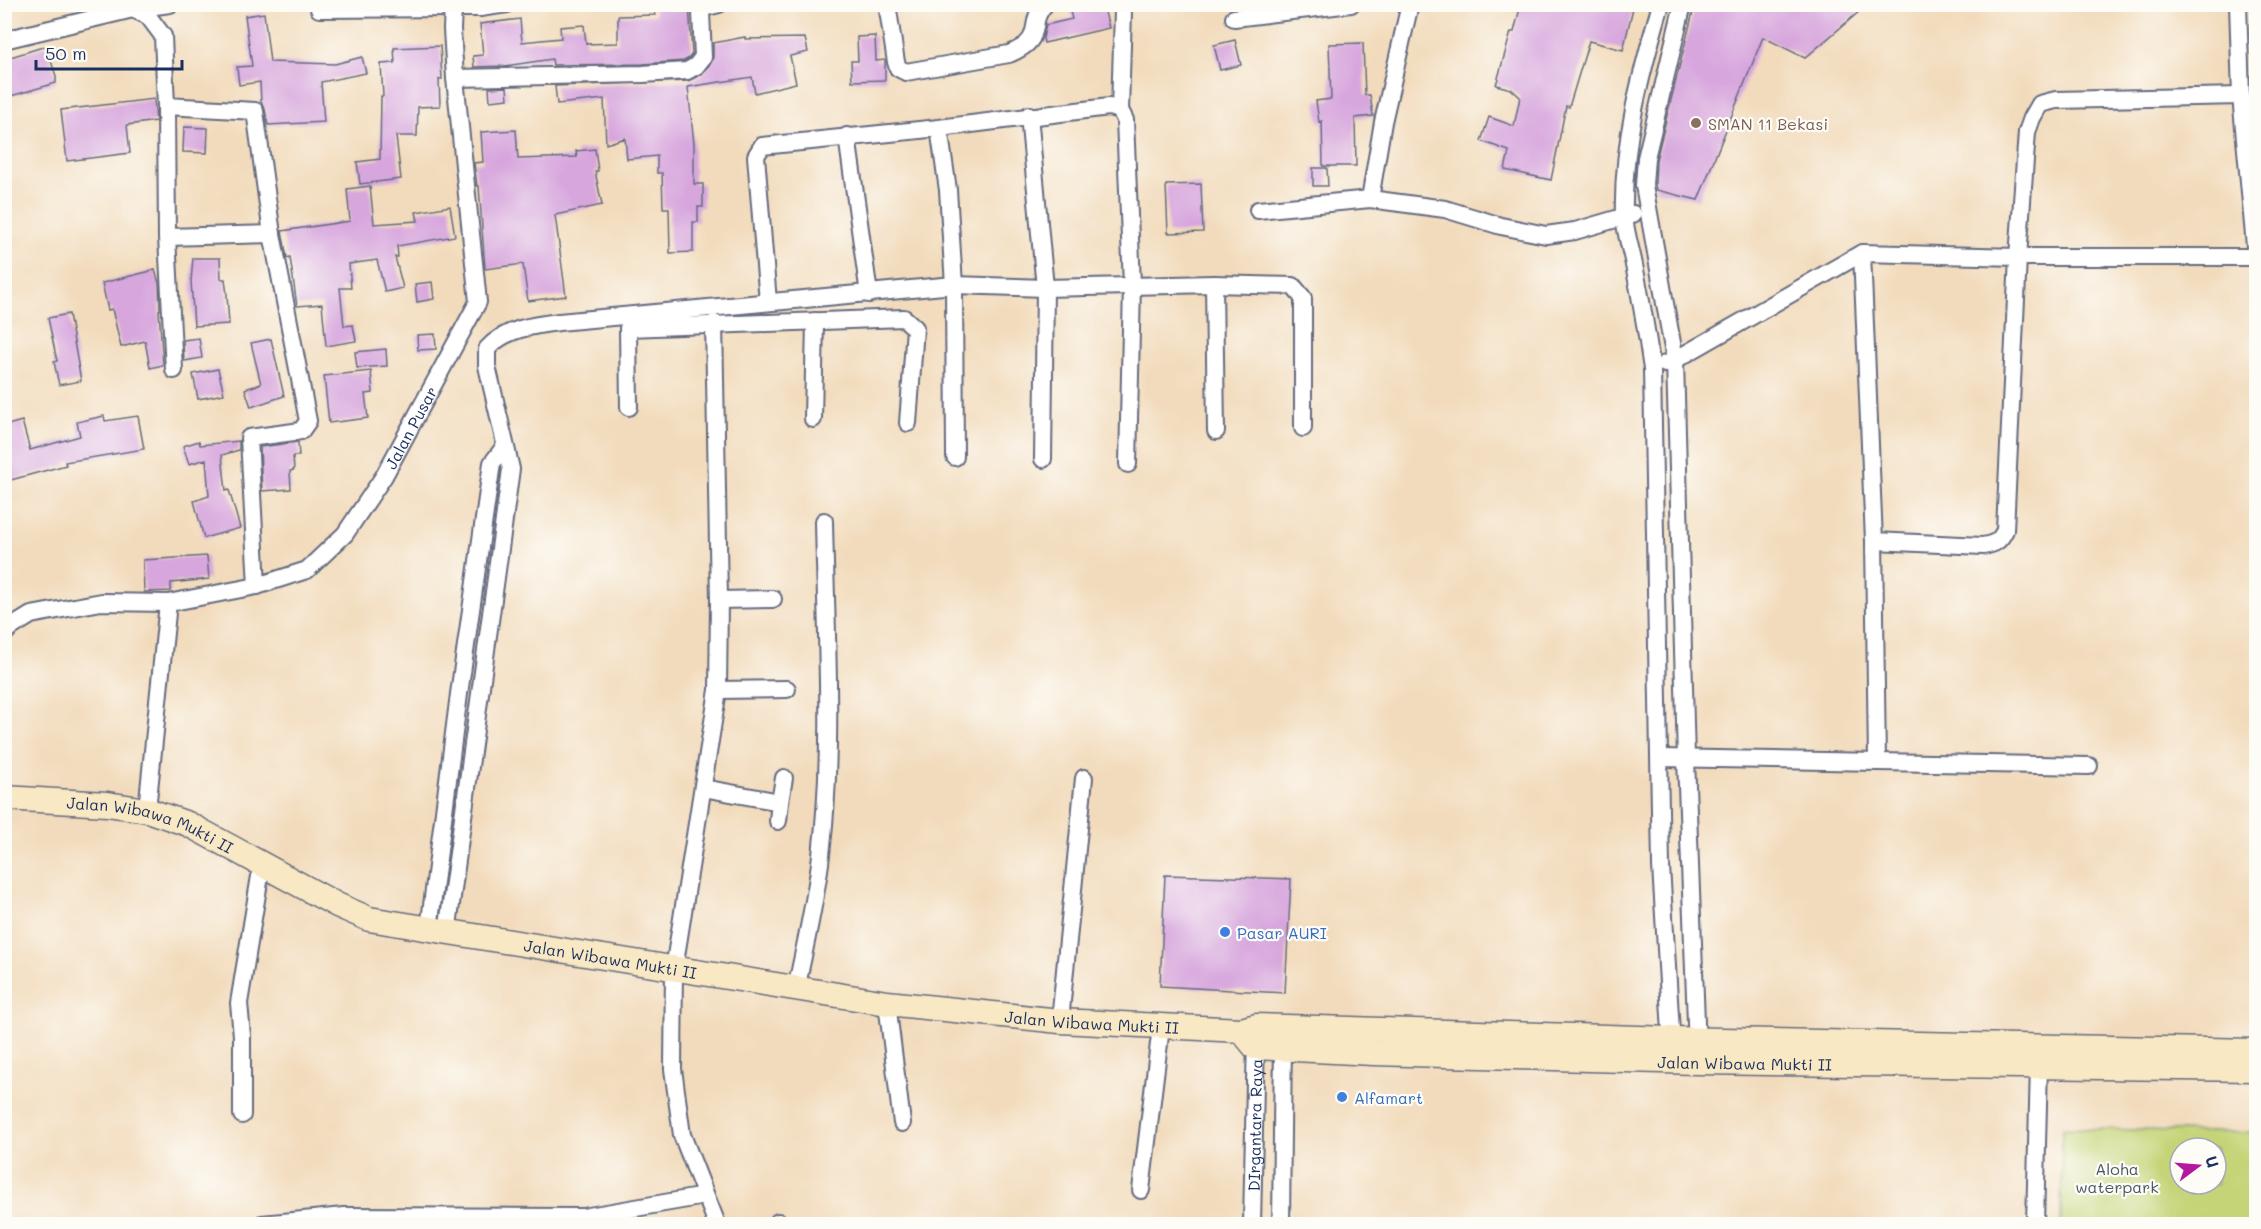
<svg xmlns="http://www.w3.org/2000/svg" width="2261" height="1229" font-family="Mali,sans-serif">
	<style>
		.green { fill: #c4d477; stroke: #70826a; stroke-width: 1.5; fill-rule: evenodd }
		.building { fill: #d7a6dd }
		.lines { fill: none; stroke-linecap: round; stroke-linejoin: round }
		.street-casing { stroke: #666b7f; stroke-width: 20 }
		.secondary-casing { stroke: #666b7f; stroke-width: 27 }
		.street { stroke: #fff; stroke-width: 16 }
		.secondary { stroke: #f8e8c3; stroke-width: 24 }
		.education-dot { fill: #8d6e63; stroke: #fdfcf7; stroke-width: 2 }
		.shop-dot { fill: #3f7fe0; stroke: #fdfcf7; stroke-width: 2 }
		.labels { text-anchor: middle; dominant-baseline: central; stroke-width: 4.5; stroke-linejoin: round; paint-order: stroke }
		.education-label { font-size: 16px; fill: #785e54; stroke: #fdfcf7; text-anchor: start }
		.street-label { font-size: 16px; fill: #1b2f5e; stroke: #fdfcf7 }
		.shop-label { font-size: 16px; fill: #366cbe; stroke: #fdfcf7; text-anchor: start }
		.park-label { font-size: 16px; fill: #455864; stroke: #fdfcf7 }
	</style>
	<rect width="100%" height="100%" fill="#fdfcf7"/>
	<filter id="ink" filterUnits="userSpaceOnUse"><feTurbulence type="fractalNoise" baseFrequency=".0167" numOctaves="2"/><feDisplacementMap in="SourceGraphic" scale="12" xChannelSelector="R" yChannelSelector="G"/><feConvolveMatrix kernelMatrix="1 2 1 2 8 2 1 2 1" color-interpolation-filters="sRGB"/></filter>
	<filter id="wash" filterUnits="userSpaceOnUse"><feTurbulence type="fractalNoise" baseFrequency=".008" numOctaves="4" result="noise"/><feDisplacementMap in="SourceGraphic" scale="24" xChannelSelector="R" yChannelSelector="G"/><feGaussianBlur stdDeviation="1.35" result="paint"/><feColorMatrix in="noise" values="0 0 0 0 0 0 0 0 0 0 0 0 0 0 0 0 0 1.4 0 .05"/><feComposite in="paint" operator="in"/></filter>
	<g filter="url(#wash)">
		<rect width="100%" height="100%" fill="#f2dbbc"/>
		<!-- green -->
		<path class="green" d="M 2062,1128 L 2256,1133 L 2256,1224 L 2061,1224 ZM 2180,1148 L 2216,1148 L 2216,1184 L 2180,1184 Z"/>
		<g id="blocks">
			<!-- building -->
			<path class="building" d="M 654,4 L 689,4 L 692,54 L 689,58 L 684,61 L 643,64 L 553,65 L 552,59 L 505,66 L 474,67 L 473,56 L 483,55 L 480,24 L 520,19 L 522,42 L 561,38 L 560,27 L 584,25 L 586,44 L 618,43 L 618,16 L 655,15 Z
				M 1068,4 L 1103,4 L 1109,28 L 1044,43 L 1043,38 L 1046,25 L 1072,19 Z
				M 1521,4 L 1619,4 L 1633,8 L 1623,50 L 1589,41 L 1569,107 L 1566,106 L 1551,180 L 1505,170 L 1509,151 L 1481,141 L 1489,117 L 1514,126 L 1520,97 L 1511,89 L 1496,85 L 1511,32 L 1514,32 Z
				M 1695,4 L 1868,4 L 1805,58 L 1763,37 L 1698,200 L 1656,190 L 1655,184 L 1656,160 Z
				M 264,13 L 270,62 L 335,64 L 362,57 L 366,73 L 321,82 L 324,122 L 268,125 L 265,109 L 261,102 L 260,82 L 239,85 L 237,67 L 252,66 L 245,16 Z
				M 875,36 L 876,61 L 885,60 L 885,80 L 852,81 L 851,61 L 858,61 L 857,37 Z
				M 745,37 L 745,39 L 805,38 L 808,52 L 790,56 L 796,83 L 755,93 L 752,77 L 688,87 L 694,144 L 694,184 L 703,184 L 703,207 L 698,207 L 698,222 L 693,222 L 693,252 L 670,253 L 669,208 L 663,208 L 662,173 L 657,173 L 657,156 L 627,159 L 625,138 L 606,144 L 604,99 L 557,104 L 555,86 L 688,81 L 701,75 L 711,63 L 713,57 L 713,43 Z
				M 1235,40 L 1241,65 L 1220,70 L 1214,45 Z
				M 1363,43 L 1365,95 L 1370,95 L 1373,116 L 1355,118 L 1356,166 L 1323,166 L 1322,121 L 1319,122 L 1316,101 L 1331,99 L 1329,44 Z
				M 46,46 L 56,76 L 56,83 L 4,98 L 4,59 Z
				M 440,46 L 442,79 L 439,79 L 440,106 L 418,107 L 417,136 L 396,136 L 401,179 L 360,184 L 357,162 L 380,159 L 381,96 L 383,96 L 381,64 L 395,63 L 394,48 Z
				M 507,87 L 508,99 L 490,101 L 489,88 Z
				M 154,99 L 156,121 L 127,125 L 130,153 L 67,161 L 61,110 Z
				M 184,127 L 208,128 L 207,153 L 183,152 Z
				M 516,130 L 518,159 L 577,157 L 576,151 L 595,149 L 598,171 L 595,171 L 602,205 L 555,215 L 566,296 L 528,301 L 523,264 L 485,269 L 479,186 L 477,186 L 474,163 L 483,162 L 481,132 Z
				M 1313,168 L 1327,168 L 1328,186 L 1313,186 Z
				M 1201,184 L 1203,232 L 1168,233 L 1166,185 Z
				M 370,186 L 374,224 L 418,221 L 416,212 L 450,206 L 455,236 L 397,246 L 398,257 L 395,257 L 403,288 L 385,292 L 377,260 L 349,264 L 351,288 L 340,288 L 344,326 L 353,325 L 356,341 L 326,346 L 322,304 L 297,306 L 290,257 L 287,258 L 282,231 L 350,221 L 347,189 Z
				M 193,258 L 220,258 L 221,279 L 225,279 L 227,295 L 229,324 L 194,326 L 191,281 Z
				M 155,270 L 159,283 L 160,310 L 159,310 L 163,365 L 150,368 L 145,341 L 121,347 L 112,309 L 108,310 L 102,283 Z
				M 432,282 L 434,299 L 417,302 L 415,284 Z
				M 69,314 L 81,381 L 59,385 L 54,362 L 57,361 L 48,318 Z
				M 435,334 L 436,349 L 418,350 L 417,335 Z
				M 199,338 L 202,358 L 184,361 L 183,340 Z
				M 271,339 L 284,396 L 251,407 L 245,389 L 261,384 L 251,343 Z
				M 386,349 L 387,366 L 357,368 L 355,352 Z
				M 218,369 L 224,394 L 198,399 L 193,374 Z
				M 371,371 L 373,393 L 365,394 L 368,418 L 329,423 L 324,376 Z
				M 104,416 L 105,421 L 138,416 L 144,449 L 65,462 L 66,465 L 7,481 L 4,470 L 4,426 L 22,421 L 30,450 L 80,436 L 77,422 Z
				M 199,441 L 200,445 L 239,441 L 239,450 L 222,455 L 226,491 L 229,490 L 240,528 L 204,538 L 194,501 L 209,496 L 206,459 L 189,464 L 183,446 Z
				M 298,442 L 299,456 L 293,456 L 294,470 L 290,471 L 291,489 L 262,491 L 260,447 Z
				M 207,556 L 209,579 L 171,583 L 171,591 L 144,592 L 143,560 Z
				M 1165,875 L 1291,879 L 1285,993 L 1160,986 Z"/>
		</g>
	</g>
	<g filter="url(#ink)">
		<use href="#blocks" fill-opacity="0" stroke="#666b7f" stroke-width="1.5"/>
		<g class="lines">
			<defs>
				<g id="street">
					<path d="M 887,4 L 896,62 L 898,68 L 906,72 L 1009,54 C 1047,39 1026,24 1045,4"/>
					<path d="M 1661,4 C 1641,73 1622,143 1624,215 C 1625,232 1631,249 1634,265 C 1641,299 1647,334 1652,369 L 1661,866 L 1672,1049"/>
					<path d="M 1683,4 L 1646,158 L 1644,185 L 1675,360 L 1686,759 L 1697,1049"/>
					<path d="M 2238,4 L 2241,96 L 2256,257"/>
					<path d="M 133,9 L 148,16 L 163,36 L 166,106 L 255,111 L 272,234 L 308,421 L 301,431 L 249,438 L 257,586"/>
					<path d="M 319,9 L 453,8"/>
					<path d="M 1234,18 L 1351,4"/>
					<path d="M 4,40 L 133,9 L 170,4"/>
					<path d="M 455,78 L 643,74 L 687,71 L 696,66 L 703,57 L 701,12 L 703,8 L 719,4"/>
					<path d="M 166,106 L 167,237 L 174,370"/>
					<path d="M 1120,110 L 1123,11"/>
					<path d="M 1029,115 L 1045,288 L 1043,459"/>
					<path d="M 939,128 L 1109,107 L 1120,110 L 1125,120 L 1132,285 L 1128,464"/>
					<path d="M 847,136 L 869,294"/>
					<path d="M 1370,199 L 1383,122 L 1410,4"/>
					<path d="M 1258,210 L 1370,199 L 1445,209 L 1501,226 L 1546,235 L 1575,231 L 1633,214"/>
					<path d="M 167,237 L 272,234"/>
					<path d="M 1862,253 L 1874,541 L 1877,762"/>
					<path d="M 1214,284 L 1216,431"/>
					<path d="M 768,302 L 756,156 L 762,146 L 939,128 L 948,190 L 954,285 L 955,457"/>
					<path d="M 714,323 L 719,600 L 718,690 L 674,969 L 673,1069 L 682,1135 L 717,1224"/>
					<path d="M 1665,364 L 1675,360 L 1862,253 L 2018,257 L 2256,257"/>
					<path d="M 629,407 L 628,328 L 904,318 L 915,328 L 908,423"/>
					<path d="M 813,419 L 815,321"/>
					<path d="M 1874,541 L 1983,546 C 1995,544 2000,541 2005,530 L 2018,257 L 2027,132 L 2032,118 L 2040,104 L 2056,100 L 2241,96"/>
					<path d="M 719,600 L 773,599"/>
					<path id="s1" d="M 4,634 L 10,628 L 31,615 L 101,602 L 168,603 L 257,586 L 307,570 L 345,534 L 384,476 L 478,302 L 455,78 L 452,29 L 453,8 L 480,8 L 507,4"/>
					<path d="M 718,690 L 787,689"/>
					<path d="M 1660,758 L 2089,766"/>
					<path d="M 703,788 L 780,802 L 784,778"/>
					<path d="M 147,810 L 168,603"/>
					<path d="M 778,821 L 780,802"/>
					<path d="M 429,929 L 459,694 L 492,463 L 505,446"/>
					<path d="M 447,933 L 511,469 L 487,366 L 487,349 C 504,329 534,325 559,322 L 954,285 L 1045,288 L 1214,284 L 1293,286 L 1303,298 L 1303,428"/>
					<path d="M 796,990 C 805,945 816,900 821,855 C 834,745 826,631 824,521"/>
					<path d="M 887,1003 L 902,1123"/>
					<path d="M 1060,1021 L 1084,778"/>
					<path d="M 242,1115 L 242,1036 L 239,1003 L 262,864"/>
					<path d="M 1141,1190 L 1161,1027"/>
					<path d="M 262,1224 L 344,1216 L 583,1217 L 705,1196"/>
					<path d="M 777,1224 L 778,1222"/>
					<path id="s2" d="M 1252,1224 L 1256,1036"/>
					<path d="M 1281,1224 L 1283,1039"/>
					<path d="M 2035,1224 L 2039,1065"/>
				</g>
				<g id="secondary">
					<path id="s3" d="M 4,798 L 107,804 L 147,810 L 188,824 L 337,905 L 369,919 L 887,1003 L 1060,1021 L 1241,1030 L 1256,1026 L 1672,1039 L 2256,1051"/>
					<path id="s4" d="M 1241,1030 L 1255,1047 L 1374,1053 L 1697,1062 L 2256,1069"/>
				</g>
			</defs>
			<!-- street casing -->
			<use href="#street" class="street-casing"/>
			<!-- secondary casing -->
			<use href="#secondary" class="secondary-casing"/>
			<!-- street -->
			<use href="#street" class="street"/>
			<!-- secondary -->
			<use href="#secondary" class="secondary"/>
		</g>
	</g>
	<!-- markers -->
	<circle class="education-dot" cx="1696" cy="123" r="6"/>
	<g class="shop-dot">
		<circle cx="1225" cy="932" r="6"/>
		<circle cx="1342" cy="1097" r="6"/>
	</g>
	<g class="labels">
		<!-- education labels -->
		<g class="education-label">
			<text x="1708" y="123">SMAN 11 Bekasi</text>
		</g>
		<!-- street labels -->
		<g class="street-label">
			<text stroke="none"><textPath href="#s1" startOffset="492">Jalan Pusar</textPath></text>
			<text stroke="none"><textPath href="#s3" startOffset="150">Jalan Wibawa Mukti II</textPath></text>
			<text stroke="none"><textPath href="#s3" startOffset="636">Jalan Wibawa Mukti II</textPath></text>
			<text stroke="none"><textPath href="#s3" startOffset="1122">Jalan Wibawa Mukti II</textPath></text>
			<text stroke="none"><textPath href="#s4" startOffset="512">Jalan Wibawa Mukti II</textPath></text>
			<text stroke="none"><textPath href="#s2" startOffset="99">DIrgantara Raya</textPath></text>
		</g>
		<!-- shop labels -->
		<g class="shop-label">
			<text x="1237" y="932">Pasar AURI</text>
			<text x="1354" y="1097">Alfamart</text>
		</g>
		<!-- park labels -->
		<g class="park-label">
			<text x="2117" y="1168">Aloha<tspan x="2117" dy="18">waterpark</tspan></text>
		</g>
	</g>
	<!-- margin -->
	<rect width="2261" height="1229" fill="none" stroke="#fdfcf7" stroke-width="24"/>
	<!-- north arrow -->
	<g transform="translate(2198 1166) rotate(74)"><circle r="28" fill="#fdfcf7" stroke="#a3aaba" stroke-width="1.5"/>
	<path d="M0-4.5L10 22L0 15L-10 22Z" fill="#b5179e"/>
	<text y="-9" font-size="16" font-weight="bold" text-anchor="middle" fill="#1b2f5e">U</text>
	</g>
	<!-- scale -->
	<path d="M36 60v9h146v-9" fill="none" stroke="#1b2f5e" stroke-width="3"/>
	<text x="45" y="60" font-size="18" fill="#1b2f5e" stroke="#fdfcf7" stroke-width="4.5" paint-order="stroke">50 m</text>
</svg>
